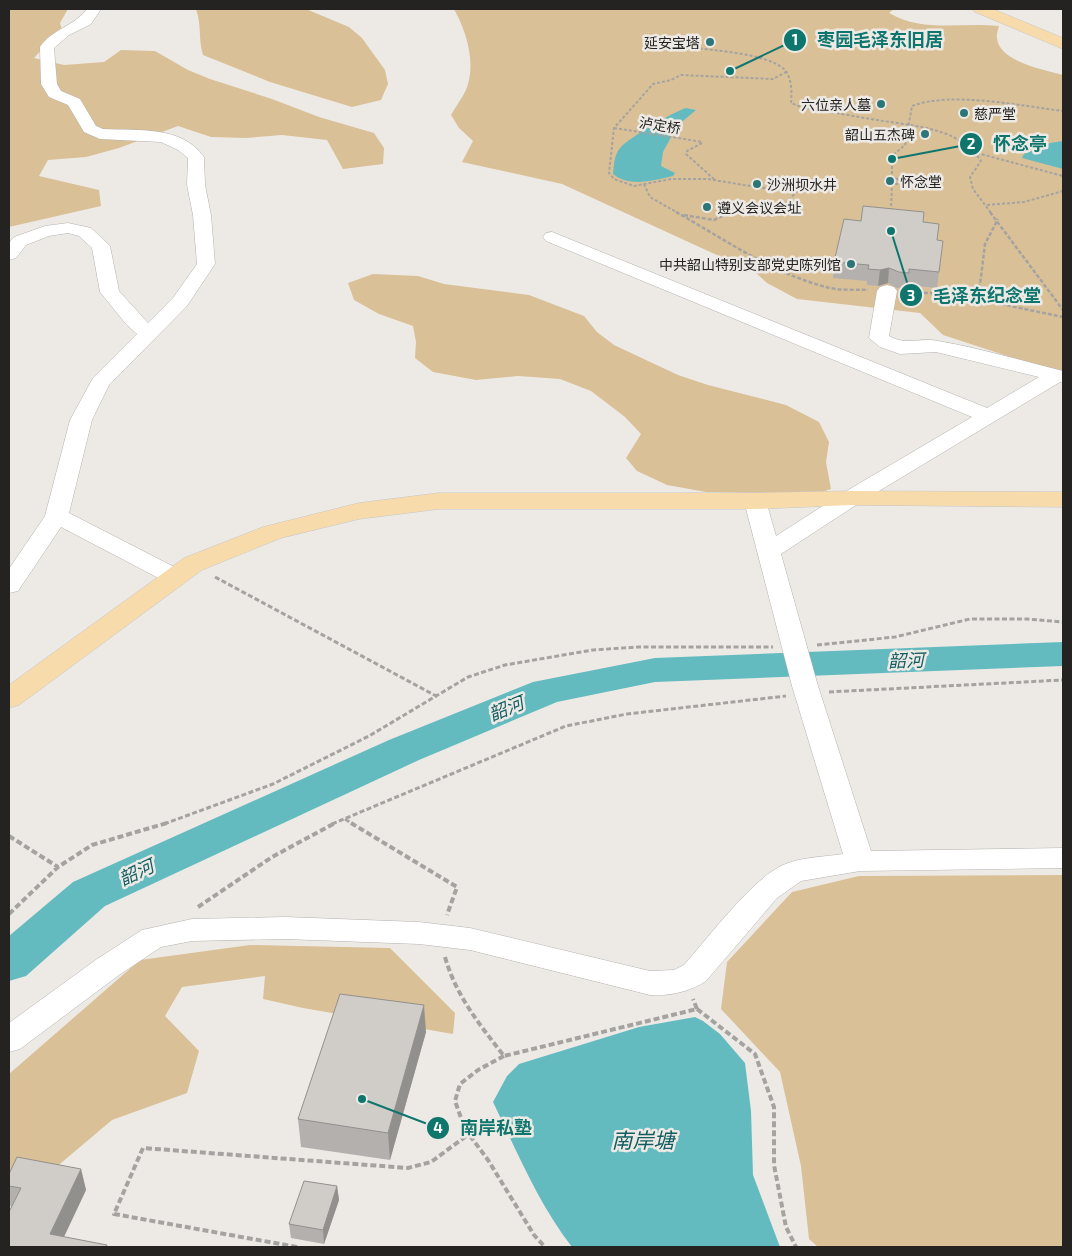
<svg xmlns="http://www.w3.org/2000/svg" width="1072" height="1256" font-family="'Exo 2','Noto Sans SC',sans-serif">
	<style>
		.green { fill: #dac097 }
		.water { fill: #63bbc0 }
		.lines { fill: none; stroke-linecap: round; stroke-linejoin: round }
		.river { fill: #63bbc0; fill-rule: evenodd }
		.minor-casing { stroke: #b4b2af; stroke-width: 1 }
		.major-casing { stroke: #c6c6c6; stroke-width: 1 }
		.path-far3 { stroke: #a5a3a0; stroke-width: 2; stroke-dasharray: 3 2; stroke-linecap: butt }
		.path-far2 { stroke: #a5a3a0; stroke-width: 2.5; stroke-dasharray: 4 2; stroke-linecap: butt }
		.path-far1 { stroke: #a5a3a0; stroke-width: 3; stroke-dasharray: 5 2.5; stroke-linecap: butt }
		.path { stroke: #a5a3a0; stroke-width: 4; stroke-dasharray: 6 3; stroke-linecap: butt }
		.minor { fill: #fff; fill-rule: evenodd }
		.major { fill: #f7dbab; fill-rule: evenodd }
		.wall { fill: #b3b0ad }
		.shaded-wall { fill: #92908d }
		.building { fill: #d0cdc9; stroke: #92908d }
		.poi-dot { fill: #2c767a; stroke: #edeae6; stroke-width: 2 }
		.labels { text-anchor: middle; dominant-baseline: central; stroke-width: 5; stroke-linejoin: round; paint-order: stroke }
		.far-poi-label { font-size: 14px; fill: #242322; stroke: #edeae6; text-anchor: end }
		.far-street-label { font-size: 14px; fill: #242322; stroke: #edeae6 }
		.water-label { font-size: 18px; font-style: italic; fill: #115d61; stroke: #edeae6 }
		.near-water-label { font-size: 21px; font-style: italic; fill: #115d61; stroke: #edeae6 }
		.leader { fill: none; stroke: #0f766e; stroke-width: 2 }
		.callout-dot { fill: #0f766e; stroke: #edeae6; stroke-width: 2 }
		.mark-label { font-size: 15px; text-anchor: middle; font-weight: bold; fill: #fff }
		.callout-label { font-size: 18px; text-anchor: middle; font-weight: bold; fill: #0f766e; stroke: #edeae6; stroke-width: 5; stroke-linejoin: round; paint-order: stroke }
	</style>
	<rect width="100%" height="100%" fill="#edeae6"/>
	<!-- green -->
	<path class="green" d="M 9,9 L 68,9 L 60,23 L 63,34 L 46,45 L 34,58 L 64,65 L 104,62 L 121,50 L 155,51 L 188,70 L 210,79 L 272,99 L 319,117 L 374,133 L 384,148 L 383,164 L 343,169 L 327,140 L 282,135 L 246,138 L 211,137 L 178,126 L 119,148 L 86,157 L 48,160 L 39,176 L 99,190 L 101,206 L 9,227 Z
		M 196,9 L 306,9 L 349,27 L 362,38 L 385,70 L 388,84 L 381,100 L 352,107 L 270,82 L 203,55 C 198,38 202,27 196,9 Z
		M 454,9 L 894,9 L 889,13 C 923,33 962,22 999,26 C 998,30 996,35 997,38 C 999,62 1045,70 1063,75 L 1063,374 L 943,335 L 920,313 L 797,299 L 767,283 L 756,273 L 562,184 L 462,162 L 473,141 L 459,128 L 451,115 C 456,106 466,93 468,84 C 475,59 466,31 454,9 Z
		M 373,274 L 418,276 L 444,284 L 529,295 L 584,316 L 597,332 L 614,345 L 678,375 L 708,385 L 786,405 L 819,422 L 829,442 L 826,462 L 831,489 L 816,494 L 706,492 L 667,485 L 637,471 L 626,458 L 641,434 L 625,417 L 591,391 L 560,379 L 518,376 L 476,380 L 433,372 L 415,358 L 416,342 L 413,326 L 379,314 L 354,300 L 348,283 Z
		M 1063,875 L 1063,1247 L 818,1247 L 809,1239 L 801,1166 L 780,1072 L 721,1009 L 727,962 L 792,892 L 859,876 Z
		M 250,945 L 390,948 L 455,1013 L 453,1034 L 303,1008 L 263,999 L 265,976 L 182,987 L 165,1016 L 199,1051 L 187,1093 L 112,1120 L 9,1207 L 9,1074 L 140,960 Z"/>
	<!-- water -->
	<path class="water" d="M 686,108 L 696,110 L 677,126 L 663,152 L 661,166 L 675,173 L 673,176 C 654,180 630,188 613,174 C 614,165 614,154 621,147 C 629,138 675,111 686,108 Z
		M 1063,141 L 1063,169 L 1022,158 L 1024,154 L 1050,143 Z
		M 695,1017 L 703,1021 L 720,1034 L 745,1063 L 751,1111 L 753,1175 L 780,1247 L 572,1247 C 539,1205 516,1150 493,1102 L 507,1076 L 519,1064 L 639,1027 Z"/>
	<g class="lines">
		<!-- river -->
		<path class="river" d="M 1063,642 L 1063,666 L 655,682 L 557,702 L 419,760 L 105,906 L 26,976 L 9,981 L 9,936 L 73,882 L 389,740 L 533,682 L 655,658 Z"/>
		<defs>
			<path id="minor" d="M 87,9 L 101,9 L 91,24 L 69,35 L 54,48 L 57,84 L 61,91 L 80,99 L 96,126 L 103,129 C 137,131 182,125 204,157 L 205,185 L 211,215 L 215,264 L 187,306 L 109,385 L 92,420 L 69,513 L 184,572 L 187,577 L 184,582 L 175,584 L 166,582 L 61,527 L 18,591 L 9,593 L 9,569 L 45,516 L 70,420 L 93,378 L 137,334 L 126,324 L 100,292 L 92,248 L 79,236 L 68,233 L 49,236 L 26,245 L 16,258 L 9,260 L 9,243 L 14,237 L 45,226 L 68,223 L 91,228 L 110,246 L 119,291 L 148,323 L 173,298 L 197,264 L 193,215 L 187,185 L 188,158 L 178,150 L 161,142 L 100,139 L 84,132 L 68,105 L 49,97 L 41,84 L 40,47 C 52,29 75,26 87,9 Z
				M 552,232 L 987,408 L 1039,377 L 936,352 L 900,354 L 880,347 L 869,338 L 877,291 L 880,287 L 887,285 L 894,287 L 897,291 L 889,336 C 906,346 921,337 938,341 C 980,348 1022,361 1063,371 L 1063,383 L 1060,382 L 859,503 L 781,554 L 818,686 L 871,851 L 1063,848 L 1063,868 L 860,871 L 801,881 L 777,898 L 706,981 C 689,992 670,996 650,995 L 470,950 L 419,944 L 285,939 L 192,941 L 161,947 L 119,975 L 20,1049 L 9,1052 L 9,1023 L 97,959 L 142,930 L 192,919 L 285,917 L 419,922 L 470,928 L 650,971 L 674,970 L 684,965 C 707,939 753,878 783,865 C 801,857 824,857 843,854 L 792,686 L 744,501 L 747,496 L 755,494 L 763,496 L 766,501 L 776,536 L 843,493 L 972,417 L 546,241 L 543,237 L 546,233 Z"/>
			<path id="major" d="M 972,9 L 993,9 L 1063,38 L 1063,49 L 975,12 Z
				M 851,491 L 1063,492 L 1063,507 L 851,505 L 755,509 L 439,509 L 359,519 L 281,538 L 202,570 L 19,705 L 9,708 L 9,685 L 184,558 L 263,527 L 359,503 L 439,493 L 755,493 Z"/>
		</defs>
		<!-- minor casing -->
		<use href="#minor" class="minor-casing"/>
		<!-- major casing -->
		<use href="#major" class="major-casing"/>
		<!-- path-far3 -->
		<path class="path-far3" d="M 685,47 C 710,50 766,53 784,69 C 792,77 792,93 791,103 L 801,107 C 826,111 852,116 877,120 C 912,126 960,127 981,161 L 970,177 L 973,189 L 991,213
			M 614,128 L 703,142
			M 702,143 L 687,151 L 686,154 L 715,180
			M 977,153 L 1063,176
			M 885,178 L 899,179 L 899,184 L 885,183 Z
			M 892,179 L 892,156 L 905,145 L 912,106 C 950,91 1022,106 1063,111
			M 644,184 L 650,197 L 678,213
			M 987,205 L 1024,202 L 1063,191
			M 891,211 L 892,183
			M 728,213 L 775,211 L 782,208 L 797,191 L 793,188 L 762,188 L 708,179 L 671,179 L 634,186 L 614,179 L 609,173 L 614,128 L 653,84 L 671,80 L 681,75 L 773,79 L 786,72"/>
		<!-- path-far2 -->
		<path class="path-far2" d="M 676,212 C 724,239 772,273 826,287 C 839,291 855,289 868,290
			M 990,212 L 1063,310
			M 684,215 L 714,220 L 731,212
			M 906,292 L 953,294 L 1063,317
			M 954,294 L 980,285 L 985,244 L 998,219"/>
		<!-- path-far1 -->
		<path class="path-far1" d="M 215,577 L 438,697
			M 817,645 L 895,637 L 970,619 L 1027,619 L 1063,622
			M 829,692 L 1063,680
			M 345,819 L 353,824
			M 164,824 L 273,784 L 369,736 L 468,677 L 505,665 L 593,650 L 638,647 L 773,647
			M 332,824 L 566,726 L 627,714 L 786,696"/>
		<!-- path -->
		<path class="path" d="M 351,823 L 457,887 L 447,915
			M 9,836 L 58,867
			M 198,907 L 272,857 L 335,823
			M 9,914 L 58,867 L 92,845 L 167,823
			M 445,957 C 456,996 480,1025 504,1056 L 697,1009 L 693,999
			M 697,1009 L 755,1054 L 774,1107 L 774,1165 L 786,1227 L 796,1247
			M 504,1056 L 478,1070 L 460,1084 L 455,1101 L 465,1129 L 488,1160 L 534,1235 L 545,1247
			M 297,1247 L 114,1214 L 143,1148 L 408,1168 L 431,1162 L 469,1134"/>
		<!-- minor -->
		<use href="#minor" class="minor"/>
		<!-- major -->
		<use href="#major" class="major"/>
	</g>
	<!-- wall -->
	<path class="wall" d="M 861,221 L 923,222 L 937,240 L 939,272 L 937,288 L 907,285 L 907,289 L 897,288 L 888,283 L 878,286 L 867,285 L 867,281 L 833,278 L 834,262 Z
		M 426,1032 L 390,1160 L 301,1147 L 298,1119 Z
		M 81,1169 L 86,1190 L 64,1237 L 9,1247 L 11,1206 L 9,1205 L 9,1174 Z
		M 337,1186 L 339,1200 L 324,1244 L 291,1238 L 289,1224 Z"/>
	<!-- shaded-wall -->
	<path class="shaded-wall" d="M 889,268 L 888,283 L 878,286 L 880,270 Z
		M 424,1005 L 426,1032 L 390,1160 L 388,1133 Z
		M 81,1169 L 86,1190 L 59,1247 L 50,1234 Z
		M 337,1186 L 339,1200 L 324,1244 L 323,1230 Z"/>
	<!-- building -->
	<path class="building" d="M 863,206 L 924,212 L 923,222 L 939,224 L 937,240 L 943,241 L 939,272 L 909,269 L 909,273 L 899,272 L 889,268 L 880,270 L 868,269 L 869,265 L 834,262 L 844,219 L 861,221 Z
		M 340,994 L 424,1005 L 388,1133 L 298,1119 Z
		M 17,1157 L 81,1169 L 50,1234 L 107,1245 L 106,1247 L 9,1247 L 9,1212 L 21,1188 L 9,1186 L 9,1174 Z
		M 304,1181 L 337,1186 L 323,1230 L 289,1224 Z"/>
	<!-- markers -->
	<g class="poi-dot">
		<circle cx="710" cy="42" r="5"/>
		<circle cx="881" cy="104" r="5"/>
		<circle cx="964" cy="113" r="5"/>
		<circle cx="925" cy="134" r="5"/>
		<circle cx="890" cy="181" r="5"/>
		<circle cx="757" cy="184" r="5"/>
		<circle cx="707" cy="207" r="5"/>
		<circle cx="851" cy="264" r="5"/>
	</g>
	<g class="labels">
		<!-- far-poi labels -->
		<g class="far-poi-label">
			<text x="700" y="42">延安宝塔</text>
			<text x="871" y="104">六位亲人墓</text>
			<text x="974" y="113" text-anchor="start">慈严堂</text>
			<text x="915" y="134">韶山五杰碑</text>
			<text x="900" y="181" text-anchor="start">怀念堂</text>
			<text x="767" y="184" text-anchor="start">沙洲坝水井</text>
			<text x="717" y="207" text-anchor="start">遵义会议会址</text>
			<text x="841" y="264">中共韶山特别支部党史陈列馆</text>
		</g>
		<!-- far-street labels -->
		<g class="far-street-label">
			<text transform="translate(660 125) rotate(9)">泸定桥</text>
		</g>
		<!-- water labels -->
		<g class="water-label">
			<text transform="translate(906 660) rotate(-2)">韶河</text>
			<text transform="translate(506 708) rotate(-22)">韶河</text>
			<text transform="translate(136 872) rotate(-25)">韶河</text>
		</g>
		<!-- near-water labels -->
		<g class="near-water-label">
			<text x="643" y="1139">南岸塘</text>
		</g>
	</g>
	<!-- callouts -->
	<path class="leader" d="M730 71L795 40M892 159L971 144M891 231L911 295M362 1099L438 1128"/>
	<g class="callout-dot">
		<circle cx="730" cy="71" r="5"/>
		<circle cx="892" cy="159" r="5"/>
		<circle cx="891" cy="231" r="5"/>
		<circle cx="362" cy="1099" r="5"/>
		<circle cx="795" cy="40" r="12"/>
		<circle cx="971" cy="144" r="12"/>
		<circle cx="911" cy="295" r="12"/>
		<circle cx="438" cy="1128" r="12"/>
	</g>
	<g class="mark-label">
		<text x="795" y="45">1</text>
		<text x="971" y="149">2</text>
		<text x="911" y="301">3</text>
		<text x="438" y="1133">4</text>
	</g>
	<g class="callout-label">
		<text x="880" y="46">枣园毛泽东旧居</text>
		<text x="1020" y="150">怀念亭</text>
		<text x="987" y="302">毛泽东纪念堂</text>
		<text x="496" y="1134">南岸私塾</text>
	</g>
	<!-- border -->
	<rect width="1072" height="1256" fill="none" stroke="#242322" stroke-width="20"/>
</svg>
